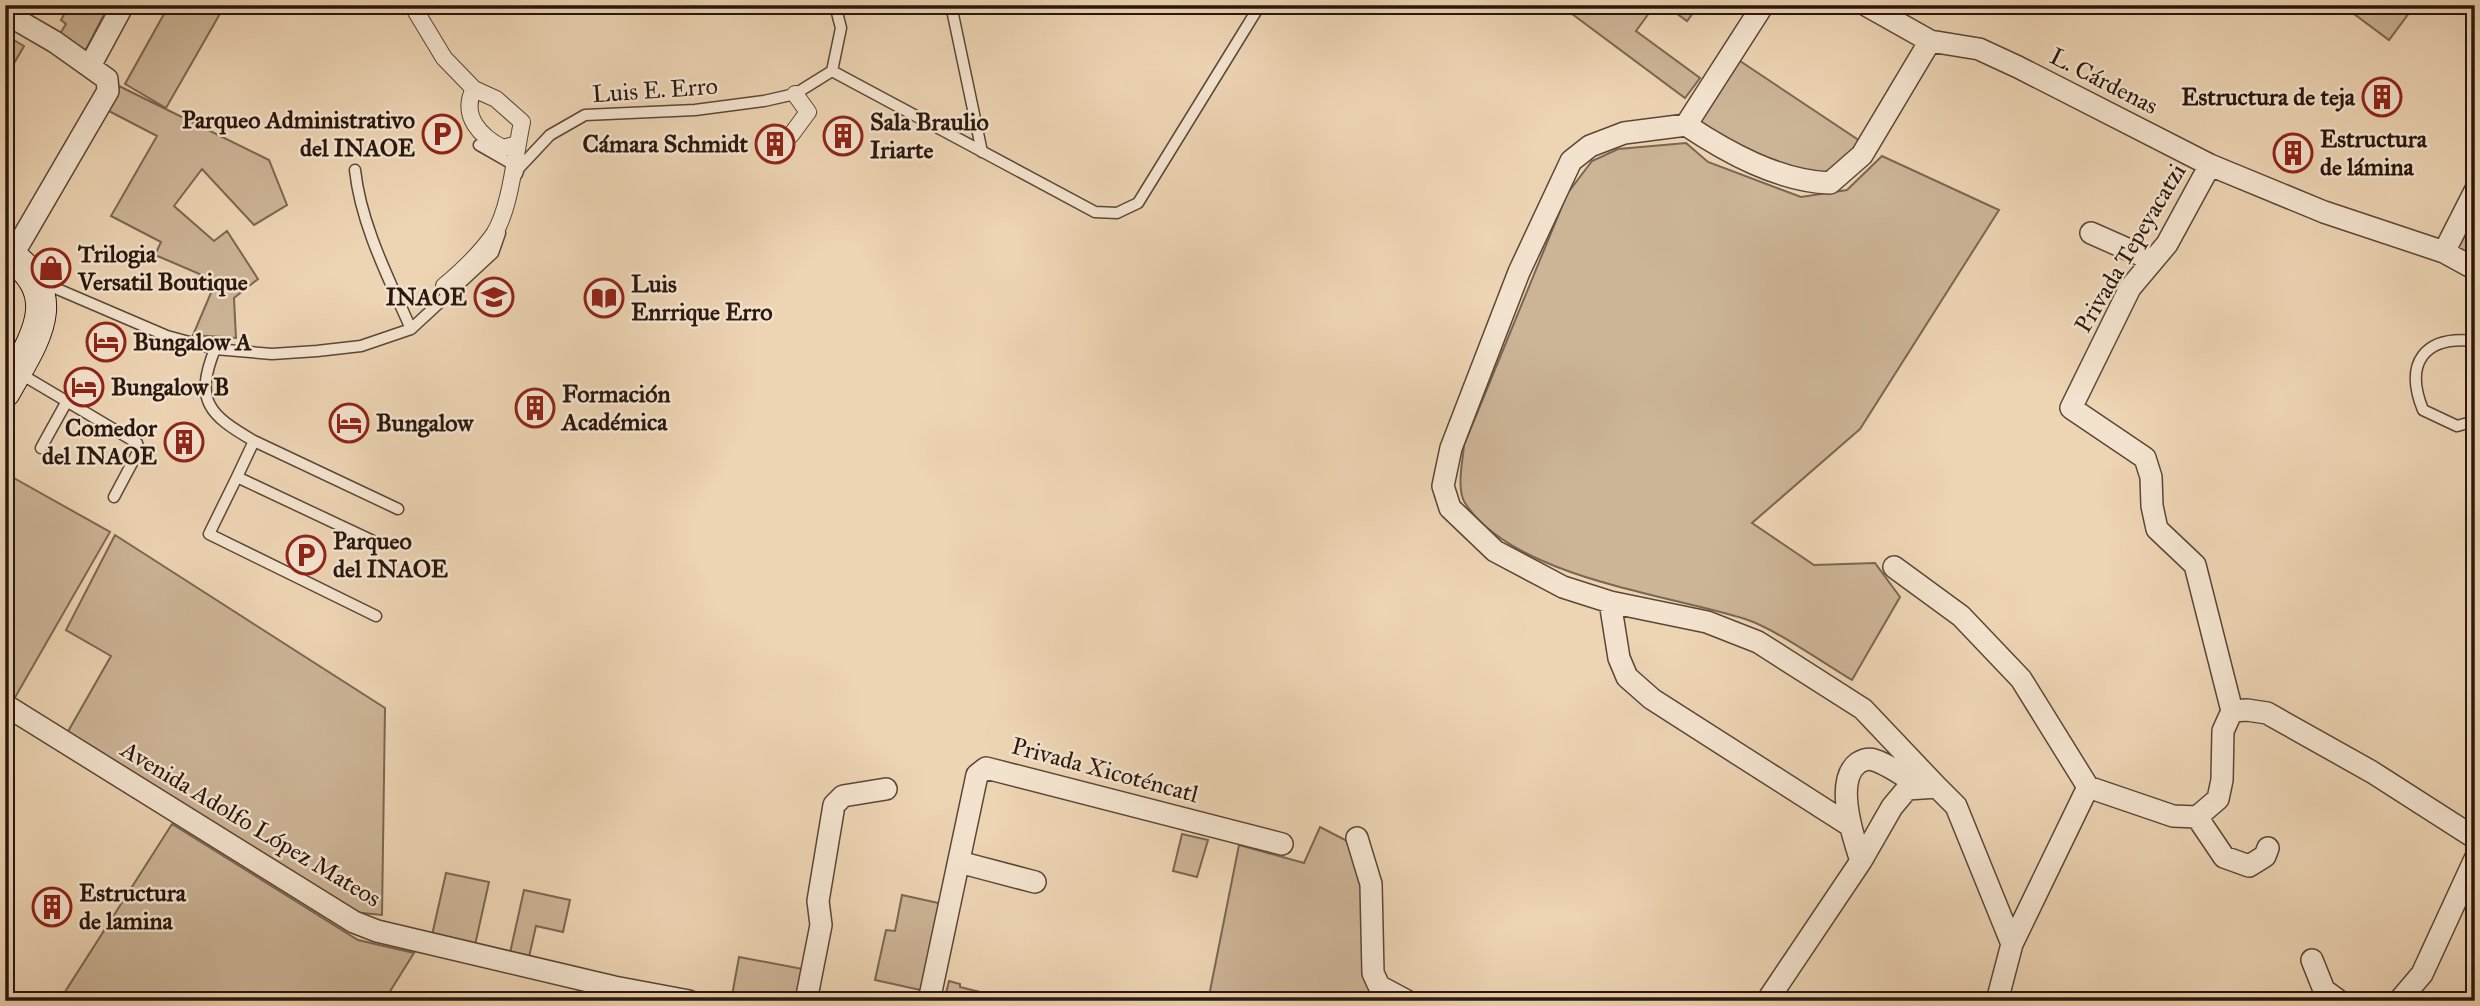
<svg xmlns="http://www.w3.org/2000/svg" width="2480" height="1006" font-family="'IM FELL Great Primer',serif">
	<style>
		.green { fill: #ccb497; stroke: #7b6652; stroke-width: 2 }
		.water { fill: #ab947b; stroke: #77624f; stroke-width: 2 }
		.lines { fill: none; stroke-linecap: round; stroke-linejoin: round }
		.service-casing { stroke: #5b4637; stroke-width: 13 }
		.pedestrian-casing { stroke: #5b4637; stroke-width: 18 }
		.minor-casing { stroke: #5b4637; stroke-width: 24 }
		.secondary-casing { stroke: #2a170e; stroke-width: 32 }
		.service { stroke: #f3e3ce; stroke-width: 10 }
		.pedestrian { stroke: #f3e3ce; stroke-width: 16 }
		.minor { stroke: #f3e3ce; stroke-width: 21 }
		.secondary { stroke: #f3e3ce; stroke-width: 30 }
		.labels { text-anchor: middle; dominant-baseline: central; stroke-width: 5; stroke-linejoin: round; paint-order: stroke }
		.street-label { font-size: 24px; fill: #2a170e; stroke: #f3e3ce }
		.poi-label { font-size: 24px; font-weight: bold; fill: #2a170e; stroke: #f3e3ce; text-anchor: start }
	</style>
	<rect width="100%" height="100%" fill="#edd4b3"/>
	<filter id="stains"><feTurbulence type="fractalNoise" baseFrequency=".00286" numOctaves="4"/><feColorMatrix values="0 0 0 0 .2 0 0 0 0 .09 0 0 0 0 .02 0 0 0 .5 -.17"/></filter>
	<radialGradient id="worn" r=".72"><stop offset=".6" stop-color="#630" stop-opacity="0"/><stop offset="1" stop-color="#630" stop-opacity=".3"/></radialGradient>
	<!-- green -->
	<path class="green" d="M 69,5 L 109,5 L 81,59 L 55,42 L 66,24 L 61,20 Z
		M 169,5 L 225,5 L 166,108 L 125,84 Z
		M 1560,5 L 1655,5 L 1636,31 L 1700,78 L 1685,98 Z
		M 1665,5 L 1699,5 L 1687,21 Z
		M 2342,5 L 2415,5 L 2389,40 Z
		M 5,35 L 24,46 L 5,79 Z
		M 1737,59 L 1860,141 L 1828,180 L 1801,177 L 1695,123 Z
		M 117,85 L 269,160 L 287,205 L 254,225 L 202,169 L 174,206 L 214,241 L 227,231 L 258,279 L 234,298 L 236,338 L 193,335 L 216,281 L 155,255 L 161,242 L 111,216 L 157,136 L 105,109 Z
		M 1686,143 L 1708,162 L 1801,197 L 1847,190 L 1882,156 L 1999,210 L 1860,429 L 1752,523 L 1814,565 L 1875,563 L 1900,597 L 1852,680 C 1823,663 1774,628 1745,619 C 1665,594 1513,577 1465,503 C 1456,489 1463,460 1464,445 L 1567,194 L 1592,161 L 1618,149 Z
		M 2475,202 L 2475,258 L 2453,247 Z
		M 5,473 L 110,532 L 13,701 L 5,697 Z
		M 115,535 L 385,708 L 382,915 L 352,912 L 66,735 L 111,656 L 66,630 Z
		M 172,824 L 358,940 L 414,953 L 384,1001 L 73,1001 L 63,995 Z
		M 1320,827 L 1353,844 L 1388,1001 L 1208,1001 L 1239,845 L 1304,863 Z
		M 1182,834 L 1208,840 L 1197,877 L 1173,871 Z
		M 446,873 L 489,882 L 475,945 L 432,935 Z
		M 524,890 L 570,900 L 563,932 L 536,926 L 529,957 L 510,953 Z
		M 902,895 L 943,904 L 925,991 L 875,980 L 886,930 L 895,931 Z
		M 739,957 L 808,970 L 802,1001 L 731,1001 Z
		M 949,981 L 960,984 L 960,987 L 988,994 L 986,1001 L 944,1001 Z"/>
	<!-- water -->
	<path class="water" d="M 765,5 L 793,5 L 794,11 L 766,13 Z"/>
	<g class="lines">
		<defs>
			<path id="service" d="M 951,5 L 982,152
				M 832,71 L 1095,212 L 1117,213 L 1138,203 L 1260,5
				M 479,145 L 519,168
				M 355,170 C 361,225 389,279 411,329
				M 517,174 L 519,168 L 550,135 L 585,115 L 695,110 L 764,101 L 795,94 L 832,71 L 841,28 L 835,5
				M 41,282 L 167,336 L 215,349 L 272,354 L 317,351 L 361,346 L 411,329 L 493,253 L 500,233
				M 2475,341 C 2424,335 2404,363 2423,410 L 2457,426 L 2475,421
				M 215,349 C 194,401 209,415 254,441 L 237,477 L 373,541
				M 19,373 L 137,443 L 139,450 L 114,497
				M 254,441 L 398,509
				M 41,448 L 67,401
				M 237,477 L 209,534 L 376,616"/>
			<path id="pedestrian" d="M 412,5 L 444,58 L 474,89 L 496,99 L 522,122 C 515,154 511,207 494,234 C 480,254 462,271 444,286 L 451,295
				M 474,89 C 460,116 481,137 503,148 L 517,144
				M 791,135 L 808,112 L 795,94"/>
			<path id="minor" d="M 1763,5 L 1686,125 C 1728,153 1779,181 1830,183 L 1862,155 L 1930,41
				M 1866,5 L 1930,41 L 1979,49 L 2018,67 L 2210,165 L 2324,212 L 2444,252 L 2475,269
				M 5,13 L 55,42 L 107,79 L 108,91 L 12,256
				M 90,66 L 123,5
				M 1686,125 L 1624,133 L 1590,146 L 1571,161 L 1519,272 L 1451,448 L 1443,486 L 1450,508 L 1495,551 L 1563,587 L 1610,602 L 1707,622 L 1758,642 L 1863,709 L 1937,787
				M 2210,165 L 2167,244 L 2130,288 L 2071,408 L 2145,458 L 2151,477 L 2152,506 L 2157,529 L 2195,565 L 2232,711
				M 2091,233 L 2152,260
				M 2444,252 L 2475,191
				M 1894,567 L 1961,616 L 2021,679 L 2088,787
				M 1610,602 L 1619,658 L 1627,677 L 1652,699 L 1849,825
				M 5,705 L 354,922 L 377,931 L 614,987 L 689,1001
				M 2232,711 L 2247,710 L 2267,713 L 2372,772 L 2475,838
				M 2197,817 L 2224,857 L 2249,866 L 2265,856 L 2268,848
				M 1357,838 L 1371,884 L 1373,973 L 1379,986 L 1407,1001
				M 1861,861 C 1853,837 1834,781 1858,763 C 1863,760 1868,758 1874,760 C 1890,765 1907,778 1921,787
				M 959,862 L 1035,882
				M 2312,960 L 2324,990 L 2339,1001
				M 806,1001 L 821,925 L 818,901 L 834,805 L 843,796 L 886,789
				M 929,1001 L 977,775 L 986,768 L 1282,844
				M 1767,1001 L 1861,861 L 1892,807 L 1907,789 L 1937,787 L 1956,806 L 2012,944
				M 1997,1001 L 2012,944 L 2088,787 L 2173,816 L 2197,817 L 2218,799 L 2222,780 L 2223,731 L 2232,711
				M 2399,1001 L 2422,974 L 2475,859"/>
			<path id="secondary" d="M 5,252 C 70,295 33,341 5,392"/>
		</defs>
		<!-- service casing -->
		<use href="#service" class="service-casing"/>
		<!-- pedestrian casing -->
		<use href="#pedestrian" class="pedestrian-casing"/>
		<!-- minor casing -->
		<use href="#minor" class="minor-casing"/>
		<!-- secondary casing -->
		<use href="#secondary" class="secondary-casing"/>
		<!-- service -->
		<use href="#service" class="service"/>
		<!-- pedestrian -->
		<use href="#pedestrian" class="pedestrian"/>
		<!-- minor -->
		<use href="#minor" class="minor"/>
		<!-- secondary -->
		<use href="#secondary" class="secondary"/>
	</g>
	<!-- icons -->
	<defs>
		<symbol id="building-ring" viewBox="-11 -11 22 22"><circle r="9.5" fill="#f3e3ce" stroke="#8f2418" stroke-width="1.5"/><path d="M-4-6H4V6H1V3H-1V6H-4ZM-2.5-4.3h1.7v1.8h-1.7ZM.8-4.3h1.7v1.8H.8ZM-2.5-1h1.7V.8h-1.7ZM.8-1h1.7V.8H.8Z" fill="#8f2418"/></symbol>
		<symbol id="parking-ring" viewBox="-11 -11 22 22"><circle r="9.5" fill="#f3e3ce" stroke="#8f2418" stroke-width="1.5"/><path d="M-3.5-5.5H1a3.5 3.5 0 0 1 0 7H-1V5.5H-3.5ZM-1-3.4V-.6H.8a1.4 1.4 0 0 0 0-2.8Z" fill="#8f2418"/></symbol>
		<symbol id="shop-ring" viewBox="-11 -11 22 22"><circle r="9.5" fill="#f3e3ce" stroke="#8f2418" stroke-width="1.5"/><path d="M-5-2.5h2.3a2.7 3.5 0 0 1 5.4 0H5L5.5 6h-11ZM-1.5-2.5h3a1.5 2.3 0 0 0-3 0Z" fill="#8f2418"/></symbol>
		<symbol id="school-ring" viewBox="-11 -11 22 22"><circle r="9.5" fill="#f3e3ce" stroke="#8f2418" stroke-width="1.5"/><path d="M0-5L7-2L0 1L-7-2ZM-4 1L0 2.5L4 1V4Q0 6-4 4Z" fill="#8f2418"/></symbol>
		<symbol id="library-ring" viewBox="-11 -11 22 22"><circle r="9.5" fill="#f3e3ce" stroke="#8f2418" stroke-width="1.5"/><path d="M-6-4Q-3-5.5-.7-3.5V5Q-3 3-6 4ZM6-4Q3-5.5 .7-3.5V5Q3 3 6 4Z" fill="#8f2418"/></symbol>
		<symbol id="hotel-ring" viewBox="-11 -11 22 22"><circle r="9.5" fill="#f3e3ce" stroke="#8f2418" stroke-width="1.5"/><path d="M-6-4.5h1.5V1H6V5H4.5V3h-9V5H-6ZM-4 0a1.8 1.8 0 1 1 3.6 0ZM.5 0V-2.5h3Q6-2.5 6 0Z" fill="#8f2418"/></symbol>
	</defs>
	<g fill-rule="evenodd">
		<use href="#building-ring" x="2360" y="75" width="44" height="44"/>
		<use href="#parking-ring" x="420" y="112" width="44" height="44"/>
		<use href="#building-ring" x="821" y="114" width="44" height="44"/>
		<use href="#building-ring" x="753" y="122" width="44" height="44"/>
		<use href="#building-ring" x="2271" y="131" width="44" height="44"/>
		<use href="#shop-ring" x="29" y="246" width="44" height="44"/>
		<use href="#school-ring" x="472" y="275" width="44" height="44"/>
		<use href="#library-ring" x="582" y="276" width="44" height="44"/>
		<use href="#hotel-ring" x="84" y="320" width="44" height="44"/>
		<use href="#hotel-ring" x="62" y="365" width="44" height="44"/>
		<use href="#building-ring" x="513" y="386" width="44" height="44"/>
		<use href="#hotel-ring" x="327" y="401" width="44" height="44"/>
		<use href="#building-ring" x="162" y="420" width="44" height="44"/>
		<use href="#parking-ring" x="284" y="533" width="44" height="44"/>
		<use href="#building-ring" x="30" y="885" width="44" height="44"/>
	</g>
	<g class="labels">
		<!-- street labels -->
		<g class="street-label">
			<text transform="translate(2104 81) rotate(27)">L. Cárdenas</text>
			<text transform="translate(655 90) rotate(-4)">Luis E. Erro</text>
			<text transform="translate(2130 248) rotate(-59)">Privada Tepeyacatzi</text>
			<text transform="translate(1105 770) rotate(15)">Privada Xicoténcatl</text>
			<text transform="translate(251 824) rotate(31)">Avenida Adolfo López Mateos</text>
		</g>
		<!-- poi labels -->
		<g class="poi-label">
			<text x="2355" y="97" text-anchor="end">Estructura de teja</text>
			<text x="415" y="120" text-anchor="end">Parqueo Administrativo<tspan x="415" dy="28">del INAOE</tspan></text>
			<text x="870" y="122">Sala Braulio<tspan x="870" dy="28">Iriarte</tspan></text>
			<text x="2320" y="139">Estructura<tspan x="2320" dy="28">de lámina</tspan></text>
			<text x="748" y="144" text-anchor="end">Cámara Schmidt</text>
			<text x="78" y="254">Trilogia<tspan x="78" dy="28">Versatil Boutique</tspan></text>
			<text x="631" y="284">Luis<tspan x="631" dy="28">Enrrique Erro</tspan></text>
			<text x="467" y="297" text-anchor="end">INAOE</text>
			<text x="133" y="342">Bungalow A</text>
			<text x="111" y="387">Bungalow B</text>
			<text x="562" y="394">Formación<tspan x="562" dy="28">Académica</tspan></text>
			<text x="376" y="423">Bungalow</text>
			<text x="157" y="428" text-anchor="end">Comedor<tspan x="157" dy="28">del INAOE</tspan></text>
			<text x="333" y="541">Parqueo<tspan x="333" dy="28">del INAOE</tspan></text>
			<text x="79" y="893">Estructura<tspan x="79" dy="28">de lamina</tspan></text>
		</g>
	</g>
	<!-- margin -->
	<rect width="2480" height="1006" fill="none" stroke="#edd4b3" stroke-width="28"/>
	<rect x="7" y="7" width="2466" height="992" fill="none" stroke="#2a170e" stroke-width="3.5"/>
	<rect x="14" y="14" width="2452" height="978" fill="none" stroke="#2a170e" stroke-width="2"/>
	<rect width="100%" height="100%" filter="url(#stains)"/>
	<rect width="100%" height="100%" fill="url(#worn)"/>
</svg>
